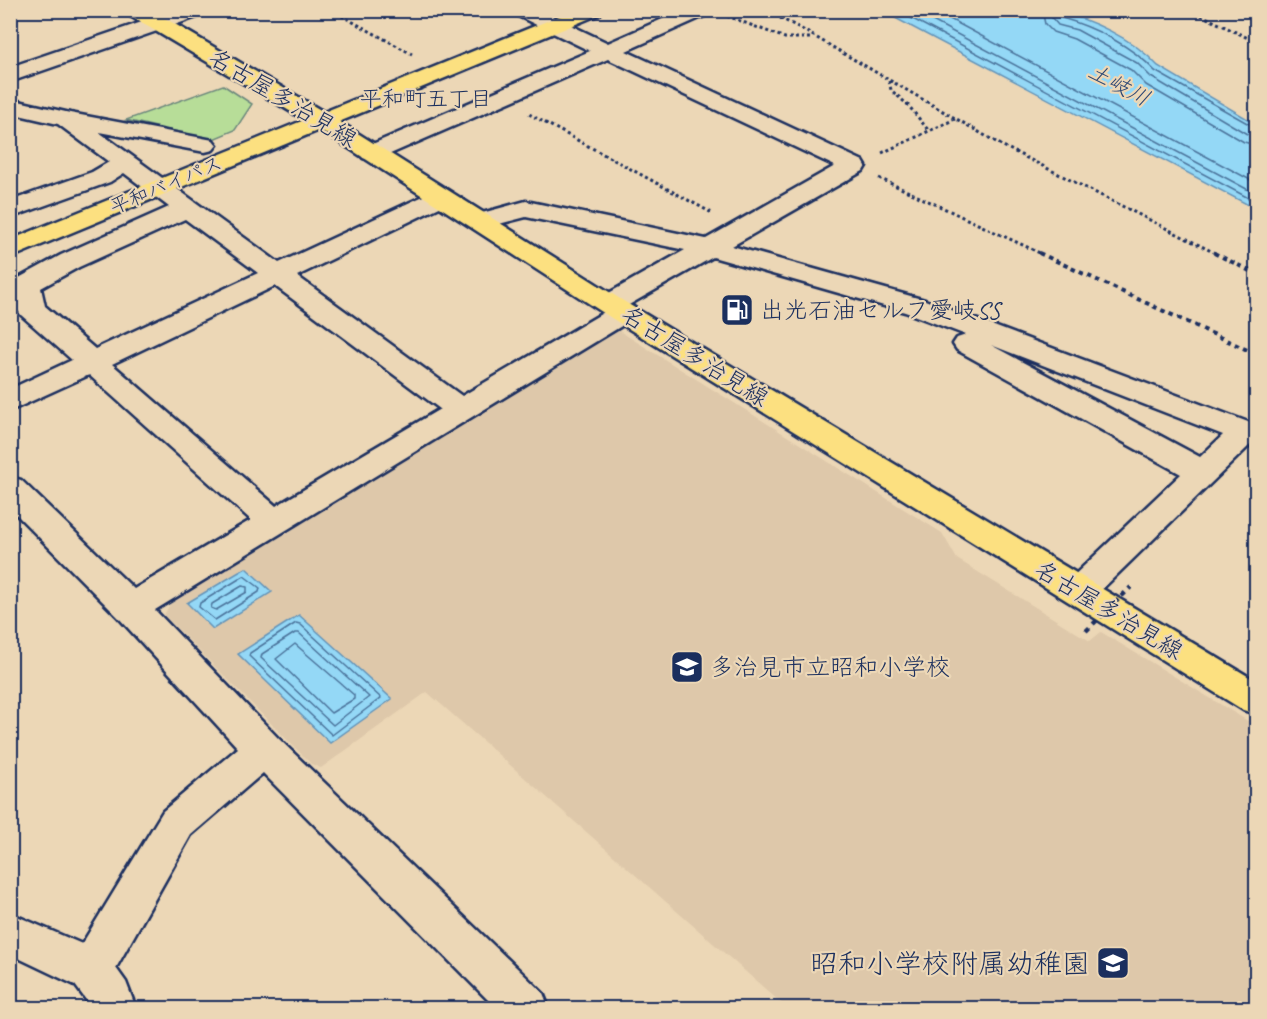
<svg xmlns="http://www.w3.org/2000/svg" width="1267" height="1019" font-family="Caveat,'Klee One',sans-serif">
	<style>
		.built { fill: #dec8aa }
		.green { fill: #b7dd98; stroke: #69867b; stroke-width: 1.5 }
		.water { fill: #94d8f6; stroke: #6494b9; stroke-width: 1.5 }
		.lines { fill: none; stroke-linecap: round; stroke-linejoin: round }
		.shore { stroke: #4b739b; stroke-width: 1.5 }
		.minor-casing { stroke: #1b2f5e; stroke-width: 5 }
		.primary-casing { stroke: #1b2f5e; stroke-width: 5 }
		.trunk-casing { stroke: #1b2f5e; stroke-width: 5 }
		.path-far1 { stroke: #1b2f5e; stroke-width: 3; stroke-dasharray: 3 3; stroke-linecap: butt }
		.path { stroke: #1b2f5e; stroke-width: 4; stroke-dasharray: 4.5 4.5; stroke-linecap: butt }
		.minor { fill: #ecd7b6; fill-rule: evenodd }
		.primary { fill: #fce080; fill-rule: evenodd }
		.trunk { fill: #fce080; fill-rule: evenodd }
		.path-bridge { stroke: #1b2f5e; stroke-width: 4.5; stroke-dasharray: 5 5; stroke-linecap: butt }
		.labels { text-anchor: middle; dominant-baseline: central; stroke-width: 4.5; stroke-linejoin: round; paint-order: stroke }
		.far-street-label { font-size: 20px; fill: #1b2f5e; stroke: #ecd7b6 }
		.far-water-label { font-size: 22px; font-style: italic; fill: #2d4875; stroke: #ecd7b6 }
		.far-neighbourhood-label { font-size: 22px; fill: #1b2f5e; stroke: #ecd7b6 }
		.street-label { font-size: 24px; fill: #1b2f5e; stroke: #ecd7b6 }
		.poi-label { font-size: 24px; fill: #1b2f5e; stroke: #ecd7b6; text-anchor: start }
		.near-poi-label { font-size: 28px; fill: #1b2f5e; stroke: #ecd7b6; text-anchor: end }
	</style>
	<rect width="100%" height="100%" fill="#ecd7b6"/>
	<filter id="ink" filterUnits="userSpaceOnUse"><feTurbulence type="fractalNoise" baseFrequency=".0167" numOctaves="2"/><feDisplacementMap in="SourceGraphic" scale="12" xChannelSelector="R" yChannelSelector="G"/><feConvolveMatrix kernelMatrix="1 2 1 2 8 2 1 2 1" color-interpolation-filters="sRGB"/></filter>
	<g filter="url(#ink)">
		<!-- built -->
		<path class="built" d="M 613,327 L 942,533 L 957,559 L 1090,641 L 1101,632 L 1256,726 L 1256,1008 L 787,1008 L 427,692 L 321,768 L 311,764 L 164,615 L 174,597 Z"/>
		<!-- green -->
		<path class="green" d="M 223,85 L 252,104 L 235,130 L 211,140 L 126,120 Z"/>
		<!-- water -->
		<path class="water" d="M 1053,10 C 1090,19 1133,38 1158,66 L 1256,124 L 1256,209 L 882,11 Z
			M 246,568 L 272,592 L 213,629 L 187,603 Z
			M 299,615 L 392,699 L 330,743 L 238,654 Z"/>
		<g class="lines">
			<!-- shore -->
			<path class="shore" d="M 896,10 L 1256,202
				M 912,10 L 1256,194
				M 933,10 L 1256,183
				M 1042,10 L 1045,24 L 1053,32 L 1074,39 L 1131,70 L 1146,85 L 1244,142 L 1256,145
				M 1051,10 L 1052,18 L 1058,25 L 1077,30 L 1137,63 L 1151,77 L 1247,134 L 1256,136
				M 1058,10 L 1062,18 C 1094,27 1132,46 1155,71 L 1256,128
				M 244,576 L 260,588 L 259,592 L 215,620 L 199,607 L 200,603 Z
				M 242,586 L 247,587 L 247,592 L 216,610 L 211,608 L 212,604 Z
				M 296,623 L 300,624 L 381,698 L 332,735 L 249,656 L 250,653 Z
				M 295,633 L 299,633 L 369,697 L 333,725 L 261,658 L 262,654 Z
				M 295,644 L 354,695 L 354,699 L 331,713 L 276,659 Z"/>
			<defs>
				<path id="minor" d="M 177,10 L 209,10 L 206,14 L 10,82 L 10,67 Z
					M 511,10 L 539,10 L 608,43 L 683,10 L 712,10 L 709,14 L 626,51 L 863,161 L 866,166 L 863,171 L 732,246 L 925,300 L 1256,425 L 1256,446 L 1250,445 L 1091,600 L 1079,604 L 1067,600 L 1061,591 L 1067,582 L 1181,474 L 957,350 L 953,344 L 957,338 L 966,335 L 905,312 L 713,257 L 627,306 L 633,307 L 637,313 L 633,319 L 155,610 L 278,738 L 543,993 L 549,1008 L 496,1008 L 263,773 L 191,835 L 116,968 L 126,982 L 136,1008 L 92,1008 L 75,985 L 10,954 L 10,913 L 82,944 L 163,811 L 238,748 L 118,617 L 10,508 L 10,477 L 21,480 L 134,589 L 251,520 L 89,375 L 10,411 L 10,389 L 72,360 L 21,315 L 17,309 L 13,285 L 17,279 L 61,255 L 169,207 L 124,173 L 110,182 L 10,218 L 10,201 L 92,172 L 109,162 L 58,124 L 10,113 L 10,99 L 70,113 L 213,140 L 217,145 L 213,150 L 205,152 L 99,132 L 279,263 L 432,192 L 441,189 L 450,192 L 454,197 L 450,202 L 297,276 L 462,396 L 606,311 L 600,310 L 596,304 L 600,298 L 685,250 L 526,217 L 480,229 L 471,226 L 467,221 L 471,216 L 526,201 L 706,239 L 835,166 L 608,59 L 381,158 L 372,160 L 363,158 L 360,153 L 363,148 L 590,51 L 514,14 ZM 185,219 L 258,273 L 95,349 L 45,306 L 41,288 L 79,267 ZM 275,286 L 440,409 L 276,506 L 112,364 ZM 991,345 L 1223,435 L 1200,457 Z"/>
				<path id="primary" d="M 124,10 L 151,10 L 168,20 L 329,115 L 633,307 L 1256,681 L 1256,714 L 1243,710 L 613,319 L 313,125 L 127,14 Z"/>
				<path id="trunk" d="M 574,10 L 603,10 L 600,14 L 10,258 L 10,240 Z"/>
			</defs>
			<!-- minor casing -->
			<use href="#minor" class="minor-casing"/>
			<!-- primary casing -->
			<use href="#primary" class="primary-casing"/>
			<!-- trunk casing -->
			<use href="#trunk" class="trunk-casing"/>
			<!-- path-far1 -->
			<path class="path-far1" d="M 331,10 L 412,54
				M 764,10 L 798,27 L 1003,146 L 1217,254
				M 1200,10 L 1195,12 L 1256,42
				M 1234,10 L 1256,19
				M 727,16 L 785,38 L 812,38
				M 889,81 L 891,90 L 908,105 L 929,131
				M 529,114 L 712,213
				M 882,153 L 955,119
				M 879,178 L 1042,254"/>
			<!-- path -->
			<path class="path" d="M 1039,253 L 1256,354
				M 1214,253 L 1256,274"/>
			<!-- minor -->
			<use href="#minor" class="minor"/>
			<!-- primary -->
			<use href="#primary" class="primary"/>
			<!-- trunk -->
			<use href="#trunk" class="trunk"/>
			<!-- path-bridge -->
			<path class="path-bridge" d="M 1086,631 L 1131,587"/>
		</g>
	</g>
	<!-- icons -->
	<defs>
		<symbol id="fuel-square" viewBox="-11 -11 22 22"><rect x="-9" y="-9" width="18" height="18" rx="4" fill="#1b2f5e" stroke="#ecd7b6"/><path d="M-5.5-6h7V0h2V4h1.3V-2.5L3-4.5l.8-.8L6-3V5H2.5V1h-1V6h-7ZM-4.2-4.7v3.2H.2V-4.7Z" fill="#fff"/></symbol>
		<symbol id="school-square" viewBox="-11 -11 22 22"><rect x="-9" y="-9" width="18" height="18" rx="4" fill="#1b2f5e" stroke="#ecd7b6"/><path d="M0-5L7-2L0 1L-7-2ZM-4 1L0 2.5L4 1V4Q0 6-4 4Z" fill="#fff"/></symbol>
	</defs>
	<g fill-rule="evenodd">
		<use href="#fuel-square" x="718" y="291" width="38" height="38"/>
		<use href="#school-square" x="668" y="648" width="38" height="38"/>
		<use href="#school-square" x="1094" y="944" width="38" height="38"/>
	</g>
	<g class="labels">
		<!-- far-street labels -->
		<g class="far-street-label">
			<text transform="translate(166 185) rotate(-23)">平和バイパス</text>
		</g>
		<!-- far-water labels -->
		<g class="far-water-label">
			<text transform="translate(1119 85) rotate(28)">土岐川</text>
		</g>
		<!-- far-neighbourhood labels -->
		<g class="far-neighbourhood-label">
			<text x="426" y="99">平和町五丁目</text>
		</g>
		<!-- street labels -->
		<g class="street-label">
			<text transform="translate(283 98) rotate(31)">名古屋多治見線</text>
			<text transform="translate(695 356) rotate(32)">名古屋多治見線</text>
			<text transform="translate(1109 610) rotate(31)">名古屋多治見線</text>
		</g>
		<!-- poi labels -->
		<g class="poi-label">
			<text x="760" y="310">出光石油セルフ愛岐SS</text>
			<text x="710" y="667">多治見市立昭和小学校</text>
		</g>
		<!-- near-poi labels -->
		<g class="near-poi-label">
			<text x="1090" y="963">昭和小学校附属幼稚園</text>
		</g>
	</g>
	<!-- margin -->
	<rect width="1267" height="1019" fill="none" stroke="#ecd7b6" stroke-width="36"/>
	<rect x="18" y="18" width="1231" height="983" fill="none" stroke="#1b2f5e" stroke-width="2" filter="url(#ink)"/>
</svg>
